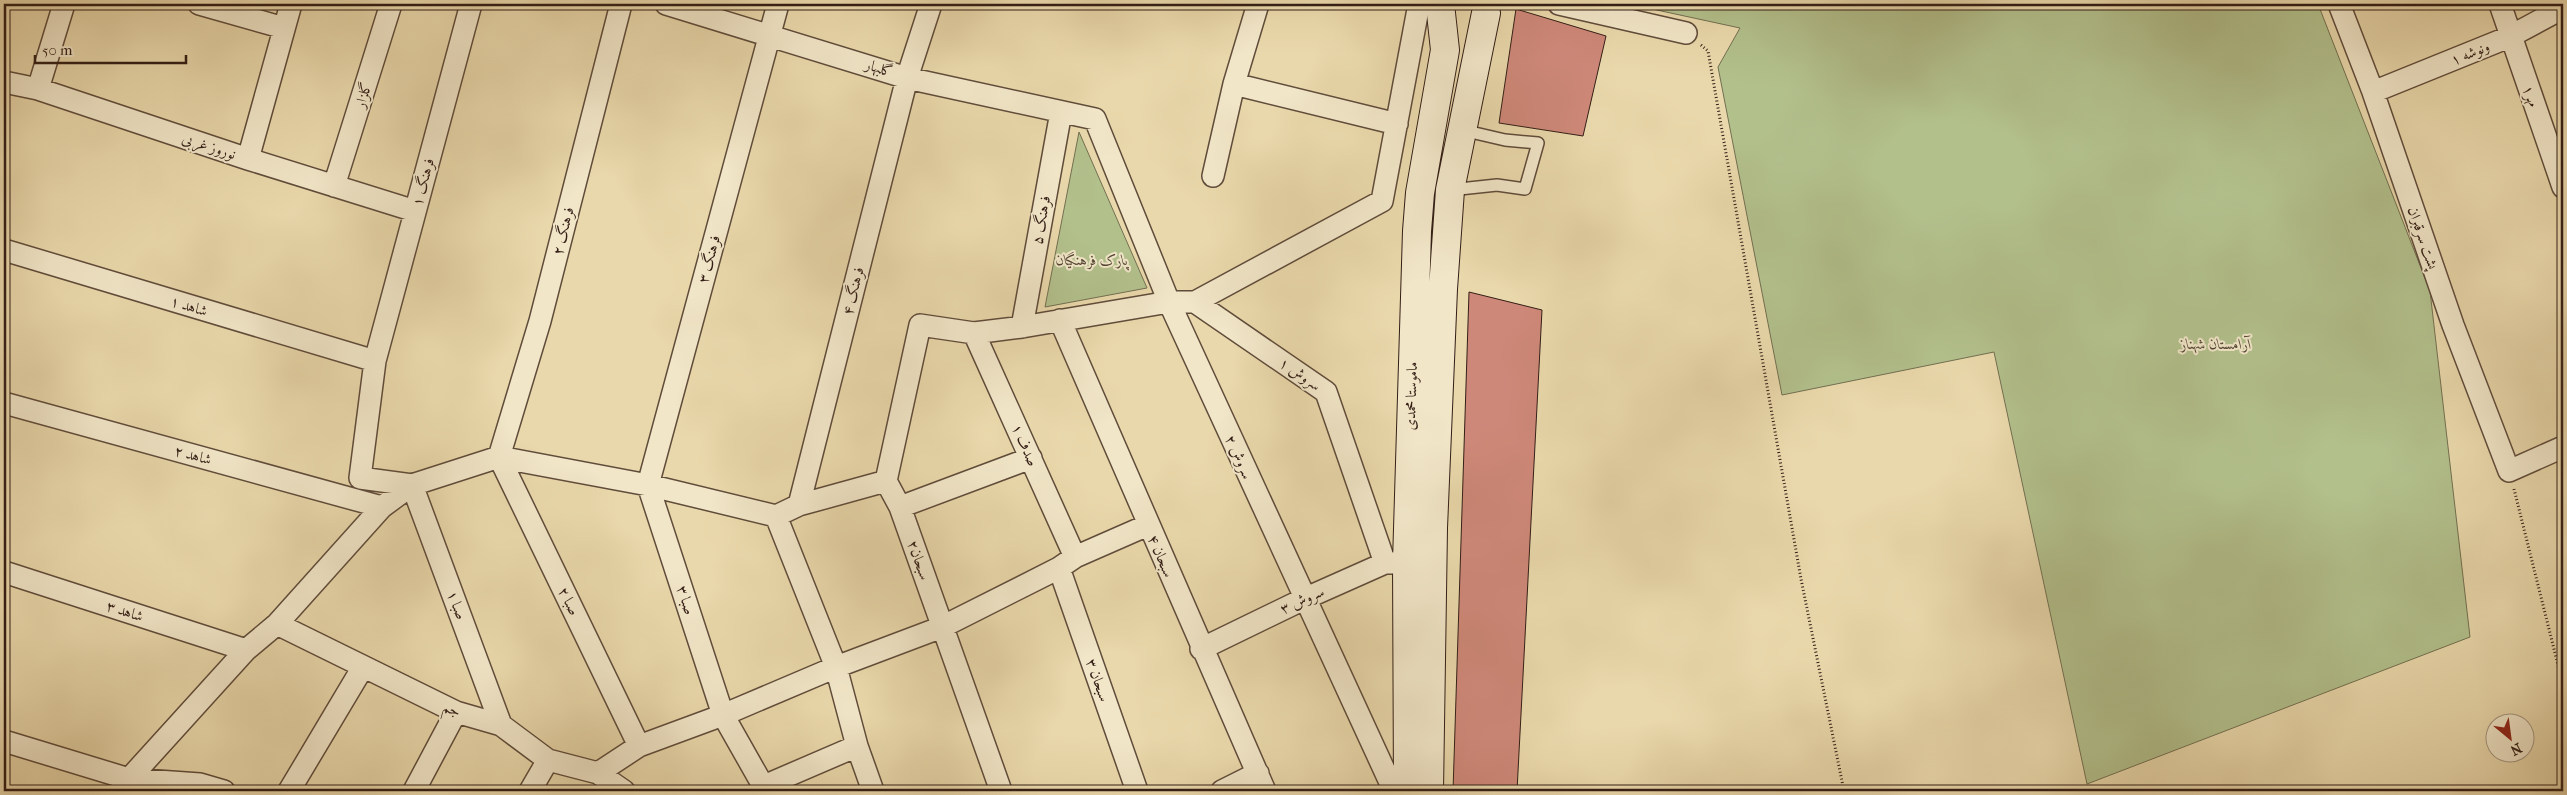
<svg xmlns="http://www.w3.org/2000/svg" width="2567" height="795" font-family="'IM FELL French Canon',Amiri,serif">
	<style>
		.green { fill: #b2c08c; stroke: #726f51 }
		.building { fill: #ce8879; stroke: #331e16 }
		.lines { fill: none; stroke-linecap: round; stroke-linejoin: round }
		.lane-casing { stroke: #604c3b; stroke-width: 14 }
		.street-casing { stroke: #604c3b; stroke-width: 24 }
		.secondary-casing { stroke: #331e16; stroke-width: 30 }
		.path { stroke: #331e16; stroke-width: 3; stroke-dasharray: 1 2.5; stroke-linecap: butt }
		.lane { stroke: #f1e6c8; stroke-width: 11 }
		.street { stroke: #f1e6c8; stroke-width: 21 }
		.secondary { stroke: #f1e6c8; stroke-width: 28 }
		.labels { text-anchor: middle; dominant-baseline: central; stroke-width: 4; stroke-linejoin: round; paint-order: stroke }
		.street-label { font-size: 15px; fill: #331e16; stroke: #f1e6c8 }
		.park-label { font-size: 15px; font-style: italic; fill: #534634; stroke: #f1e6c8 }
	</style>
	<rect width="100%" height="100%" fill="#e9d8ab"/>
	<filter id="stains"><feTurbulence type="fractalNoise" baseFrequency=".004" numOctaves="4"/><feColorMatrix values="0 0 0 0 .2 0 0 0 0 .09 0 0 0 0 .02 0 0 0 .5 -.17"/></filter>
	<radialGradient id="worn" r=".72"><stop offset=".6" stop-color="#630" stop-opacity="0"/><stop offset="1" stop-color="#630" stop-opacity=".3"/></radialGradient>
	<!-- green -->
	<path class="green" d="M 1629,4 L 2318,4 L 2430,291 L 2470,637 L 2087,784 L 1994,352 L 1782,395 L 1718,67 L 1740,28 Z
		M 1079,132 L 1147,288 L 1045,307 Z"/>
	<!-- building -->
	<path class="building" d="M 1516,9 L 1606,36 L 1583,136 L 1499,123 Z
		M 1469,292 L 1542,310 L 1517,791 L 1453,791 Z"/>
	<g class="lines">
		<defs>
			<path id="lane" d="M 1450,190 L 1497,185 L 1525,189 L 1538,143 L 1505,140 L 1462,130"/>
			<path id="street" d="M 199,4 L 284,28
				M 471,4 L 375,361 L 360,478 L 412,485 L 501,725
				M 621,4 L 540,321 L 499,457 L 639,746
				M 666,4 L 907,78 L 1095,119 L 1169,302 L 1394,791
				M 1559,4 L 1686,33
				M 2339,4 L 2373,92 L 2453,325 L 2509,471 L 2563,447
				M 2500,4 L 2563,187
				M 4,82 L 38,89 L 248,159 L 415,211
				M 1234,84 L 1397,124
				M 38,89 L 64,4
				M 2373,92 L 2509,37 L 2563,8
				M 248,159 L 291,4
				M 1213,176 L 1234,84 L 1258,4
				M 334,186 L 391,4
				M 4,250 L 375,361
				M 1195,302 L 1382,201 L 1419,4
				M 1060,320 L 1265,791
				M 1022,327 L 1061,112
				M 974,333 L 1075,557
				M 4,403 L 382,507
				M 799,505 L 907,78 L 931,4
				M 900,507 L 1031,458
				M 776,516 L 836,667 L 857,746 L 873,791
				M 1059,568 L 1137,791
				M 4,572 L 246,650
				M 277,624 L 456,712 L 501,725 L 548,760 L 598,773 L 624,791
				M 1201,649 L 1304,599 L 1385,563 L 1400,563
				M 4,741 L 129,779 L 200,784 L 224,791
				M 598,773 L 639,746 L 723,715 L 836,667 L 942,627 L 1059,568 L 1075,557 L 1148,525
				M 764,786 L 857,746
				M 123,791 L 129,779 L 246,650 L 277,624 L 382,507 L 412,485 L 499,457 L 648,485 L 776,516 L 799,505 L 886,481
				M 289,791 L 363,667
				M 414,791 L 456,712
				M 530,791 L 548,760
				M 766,791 L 723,715 L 648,485 L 778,4
				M 1001,791 L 900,507 L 886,481 L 920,325 L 974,333 L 1022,327 L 1169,302 L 1195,302 L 1326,392 L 1385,563
				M 1222,791 L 1258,773"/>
			<path id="secondary" d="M 1408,791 L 1407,562 L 1417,231 L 1420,193 L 1445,50 L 1440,4
				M 1429,791 L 1433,528 L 1443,289 L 1450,190 L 1486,13"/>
		</defs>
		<!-- lane casing -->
		<use href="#lane" class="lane-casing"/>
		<!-- street casing -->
		<use href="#street" class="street-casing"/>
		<!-- secondary casing -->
		<use href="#secondary" class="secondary-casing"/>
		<!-- path -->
		<path class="path" d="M 1701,45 L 1708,51 L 1801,579 L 1844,791
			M 2514,489 L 2563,685"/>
		<!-- lane -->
		<use href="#lane" class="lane"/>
		<!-- street -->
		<use href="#street" class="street"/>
		<!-- secondary -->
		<use href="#secondary" class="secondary"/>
	</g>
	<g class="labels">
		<!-- street labels -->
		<g class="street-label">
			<text transform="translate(2470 53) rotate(-22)">ونوشه ۱</text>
			<text transform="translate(879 68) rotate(18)">گلبهار</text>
			<text transform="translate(363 95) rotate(-73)">گلزار</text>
			<text transform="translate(2531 96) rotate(70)">مهر۱</text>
			<text transform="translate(209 146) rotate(18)">نوروز غربی</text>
			<text transform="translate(423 182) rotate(-75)">فرهنگ ۱</text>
			<text transform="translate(1041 220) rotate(-80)">فرهنگ ۵</text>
			<text transform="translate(563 231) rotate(-76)">فرهنگ ۲</text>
			<text transform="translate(2423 238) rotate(71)">پشت سرقبران</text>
			<text transform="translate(709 259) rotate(-75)">فرهنگ ۳</text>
			<text transform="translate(853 291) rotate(-76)">فرهنگ ۴</text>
			<text transform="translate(189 306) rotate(17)">شاهد ۱</text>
			<text transform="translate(1300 374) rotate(34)">سروش ۱</text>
			<text transform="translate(1411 396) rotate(-88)">ماموستا محمدی</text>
			<text transform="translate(1025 445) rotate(66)">صدف ۱</text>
			<text transform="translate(193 455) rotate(15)">شاهد ۲</text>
			<text transform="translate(1239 457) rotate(66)">سروش ۲</text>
			<text transform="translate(1161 556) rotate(67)">سبحان ۴</text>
			<text transform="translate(919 560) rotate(71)">سبحان۲</text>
			<text transform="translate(686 600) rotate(72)">صبا ۳</text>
			<text transform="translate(1302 600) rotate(-25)">سروش ۳</text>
			<text transform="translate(569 601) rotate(64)">صبا ۲</text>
			<text transform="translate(457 605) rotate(69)">صبا ۱</text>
			<text transform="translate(125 611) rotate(18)">شاهد ۳</text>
			<text transform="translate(1098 680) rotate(71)">سبحان ۳</text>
			<text transform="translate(452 709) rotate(22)">جم</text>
		</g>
		<!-- park labels -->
		<g class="park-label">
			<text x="1092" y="260">پارک فرهنگیان</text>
			<text x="2216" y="344">آرامستان شهناز</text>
		</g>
	</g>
	<!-- margin -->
	<rect width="2567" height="795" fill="none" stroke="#e9d8ab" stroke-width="20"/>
	<rect x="5" y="5" width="2557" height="785" fill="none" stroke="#331e16" stroke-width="2.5"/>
	<rect x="10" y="10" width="2547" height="775" fill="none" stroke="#331e16"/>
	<!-- north arrow -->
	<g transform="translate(2510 738) rotate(151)"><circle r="24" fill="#f1e6c8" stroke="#a59681"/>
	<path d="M0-4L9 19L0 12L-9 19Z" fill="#8f2418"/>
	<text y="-8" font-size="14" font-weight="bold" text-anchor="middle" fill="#331e16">N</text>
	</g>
	<!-- scale -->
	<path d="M35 55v8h151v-8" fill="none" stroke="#331e16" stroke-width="2.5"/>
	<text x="42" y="55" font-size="15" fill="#331e16" stroke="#f1e6c8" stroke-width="4" paint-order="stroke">50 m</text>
	<rect width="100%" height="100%" filter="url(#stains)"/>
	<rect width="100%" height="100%" fill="url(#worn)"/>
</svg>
